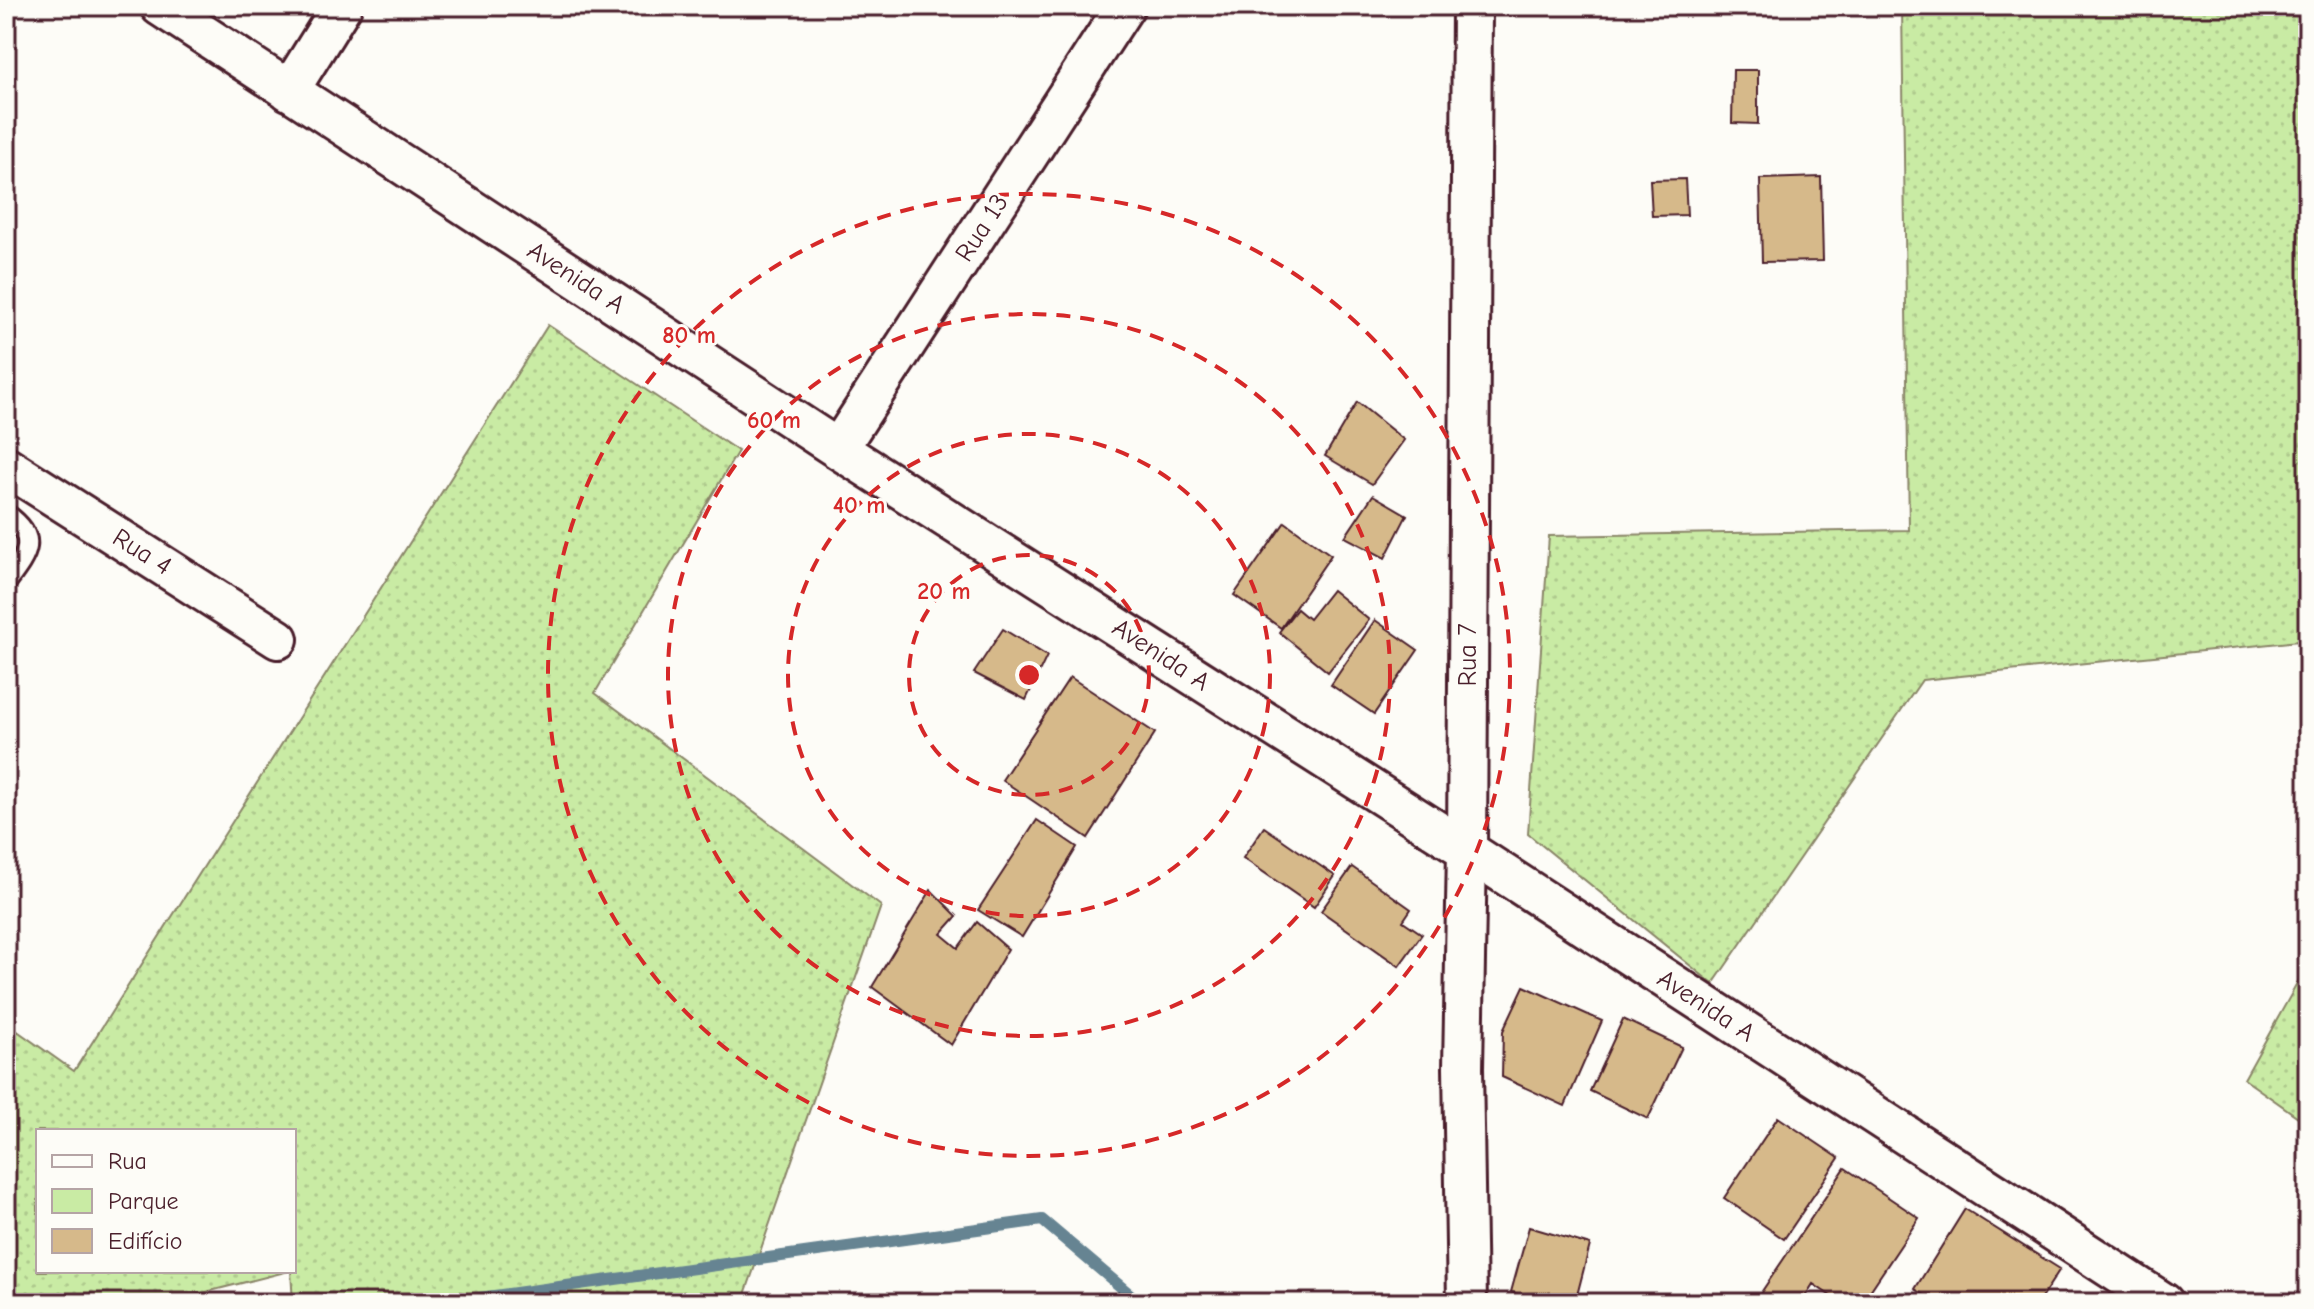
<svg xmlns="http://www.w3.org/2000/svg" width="2314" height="1309" font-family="'Comic Neue',sans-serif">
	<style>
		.green { fill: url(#green-dots); stroke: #8a8568; stroke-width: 2 }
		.forest { fill: url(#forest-crowns); stroke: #8a8568; stroke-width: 2 }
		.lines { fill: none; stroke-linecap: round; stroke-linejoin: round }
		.stream { stroke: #668492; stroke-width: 12 }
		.building { fill: #d6b98a; stroke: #4a1f2b; stroke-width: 2 }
		.service-casing { stroke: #4a1f2b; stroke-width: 24 }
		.minor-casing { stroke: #4a1f2b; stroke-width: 44 }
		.service { stroke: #fdfcf7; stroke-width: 18 }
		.minor { stroke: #fdfcf7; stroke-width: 38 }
		.ring { fill: none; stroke: #d62828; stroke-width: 4; stroke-dasharray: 14 10 }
		.labels { text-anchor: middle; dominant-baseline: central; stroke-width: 6; stroke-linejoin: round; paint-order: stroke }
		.street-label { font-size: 26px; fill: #4a1f2b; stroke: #fdfcf7 }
		.centre { fill: #d62828; stroke: #fdfcf7; stroke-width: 4 }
		.ring-label { font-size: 24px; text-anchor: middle; font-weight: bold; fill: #d62828; stroke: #fdfcf7; stroke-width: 6; stroke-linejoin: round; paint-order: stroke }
	</style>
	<defs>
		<pattern id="green-dots" width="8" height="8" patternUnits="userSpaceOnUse" patternTransform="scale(2)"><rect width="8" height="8" fill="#c9eba4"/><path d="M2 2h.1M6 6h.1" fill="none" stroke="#aec98d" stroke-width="1.8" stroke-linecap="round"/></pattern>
		<pattern id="forest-crowns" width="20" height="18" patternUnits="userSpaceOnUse" patternTransform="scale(2)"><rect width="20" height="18" fill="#c9eba4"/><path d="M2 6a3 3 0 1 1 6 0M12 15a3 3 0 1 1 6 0" fill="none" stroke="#aec98d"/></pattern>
	</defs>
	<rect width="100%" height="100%" fill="#fdfcf7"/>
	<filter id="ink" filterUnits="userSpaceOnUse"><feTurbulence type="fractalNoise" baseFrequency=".0125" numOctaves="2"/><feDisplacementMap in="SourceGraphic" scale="16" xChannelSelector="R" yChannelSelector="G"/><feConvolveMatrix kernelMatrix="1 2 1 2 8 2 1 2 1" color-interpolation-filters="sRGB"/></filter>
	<g filter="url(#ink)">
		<!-- green -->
		<path class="green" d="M 1902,6 L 2308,6 L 2308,640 L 1922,680 L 1713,984 L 1528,834 L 1549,536 L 1909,530 Z
			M 548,325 L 738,451 L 595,693 L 881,906 L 742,1303 L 293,1303 L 291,1271 L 294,1271 L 294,1131 L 38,1131 L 38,1271 L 289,1271 L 163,1303 L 6,1303 L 6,1023 L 74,1071 Z
			M 2308,964 L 2308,1124 L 2244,1079 Z"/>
		<!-- forest -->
		<path class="forest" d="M 785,1296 L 1003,1300 L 1007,1303 L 786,1303 Z"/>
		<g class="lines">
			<!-- stream -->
			<path class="stream" d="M 443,1303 L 1042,1220 L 1140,1303"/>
		</g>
		<!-- building -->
		<path class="building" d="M 1733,70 L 1758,70 L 1758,124 L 1732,123 Z
			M 1821,177 L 1823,261 L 1762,262 L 1760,179 Z
			M 1685,179 L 1687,215 L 1652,216 L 1650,180 Z
			M 1357,402 L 1404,440 L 1372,484 L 1325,456 Z
			M 1373,495 L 1407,515 L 1385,558 L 1345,537 Z
			M 1285,522 L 1331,555 L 1281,628 L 1234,595 Z
			M 1332,590 L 1369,620 L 1328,672 L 1279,632 L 1297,609 L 1309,619 Z
			M 1375,620 L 1418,650 L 1374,714 L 1331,685 Z
			M 1003,629 L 1047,656 L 1026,700 L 974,673 Z
			M 1070,677 L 1155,733 L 1088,838 L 1002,780 Z
			M 1037,820 L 1077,847 L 1022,937 L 978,910 Z
			M 1264,827 L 1335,876 L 1314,907 L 1243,858 Z
			M 1352,867 L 1411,909 L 1403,921 L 1422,934 L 1399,966 L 1321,911 Z
			M 931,890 L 957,916 L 941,934 L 958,948 L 977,922 L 1008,949 L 951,1045 L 872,987 Z
			M 1524,986 L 1602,1021 L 1565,1106 L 1502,1077 L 1503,1031 Z
			M 1623,1019 L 1682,1047 L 1648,1119 L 1590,1091 Z
			M 1778,1117 L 1839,1158 L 1784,1239 L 1724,1198 Z
			M 1845,1168 L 1919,1218 L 1862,1303 L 1841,1303 L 1813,1284 L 1801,1303 L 1754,1303 Z
			M 1965,1209 L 2060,1269 L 2038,1303 L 1938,1303 L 1915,1289 Z
			M 1529,1227 L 1590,1245 L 1575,1303 L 1550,1303 L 1511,1292 Z"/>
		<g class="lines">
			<defs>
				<path id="service" d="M 6,514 C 41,538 27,555 6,583"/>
				<path id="minor" d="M 160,6 L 838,449 L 1467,850 L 2164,1303
					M 289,91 L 342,6
					M 838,449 L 1125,6
					M 6,466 L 278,639
					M 1467,1303 L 1463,1068 L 1467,850 L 1472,6"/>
			</defs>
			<!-- service casing -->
			<use href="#service" class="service-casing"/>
			<!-- minor casing -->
			<use href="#minor" class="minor-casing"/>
			<!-- service -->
			<use href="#service" class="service"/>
			<!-- minor -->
			<use href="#minor" class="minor"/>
		</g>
	</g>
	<!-- distance rings -->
	<g class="ring">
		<circle cx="1029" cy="675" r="120"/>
		<circle cx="1029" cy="675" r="241"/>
		<circle cx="1029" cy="675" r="361"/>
		<circle cx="1029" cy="675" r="481"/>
	</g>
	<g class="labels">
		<!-- street labels -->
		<g class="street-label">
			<text transform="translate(982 228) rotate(-57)">Rua 13</text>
			<text transform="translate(576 278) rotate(33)">Avenida A</text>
			<text transform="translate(142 552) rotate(32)">Rua 4</text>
			<text transform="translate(1161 655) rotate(33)">Avenida A</text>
			<text transform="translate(1468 655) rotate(-90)">Rua 7</text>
			<text transform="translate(1706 1006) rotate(33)">Avenida A</text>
		</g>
	</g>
	<circle cx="1029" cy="675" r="12" class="centre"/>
	<g class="ring-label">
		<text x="689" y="343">80 m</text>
		<text x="774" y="428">60 m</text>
		<text x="859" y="513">40 m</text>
		<text x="944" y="599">20 m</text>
	</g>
	<!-- margin -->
	<rect width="2314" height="1309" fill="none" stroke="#fdfcf7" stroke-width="32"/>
	<rect x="16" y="16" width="2282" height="1277" fill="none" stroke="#4a1f2b" stroke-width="3" filter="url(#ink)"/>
	<!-- legend -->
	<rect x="36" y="1129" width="260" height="144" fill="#fdfcf7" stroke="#b5a4a5" stroke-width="2"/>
	<rect x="52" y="1155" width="40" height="12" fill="#fdfcf7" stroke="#b5a4a5" stroke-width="2"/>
	<text x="108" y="1169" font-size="24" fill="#4a1f2b">Rua</text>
	<rect x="52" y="1189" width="40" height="24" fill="#c9eba4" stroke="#b5a4a5" stroke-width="2"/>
	<text x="108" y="1209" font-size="24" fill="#4a1f2b">Parque</text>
	<rect x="52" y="1229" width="40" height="24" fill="#d6b98a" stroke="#b5a4a5" stroke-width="2"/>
	<text x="108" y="1249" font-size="24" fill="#4a1f2b">Edifício</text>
</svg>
